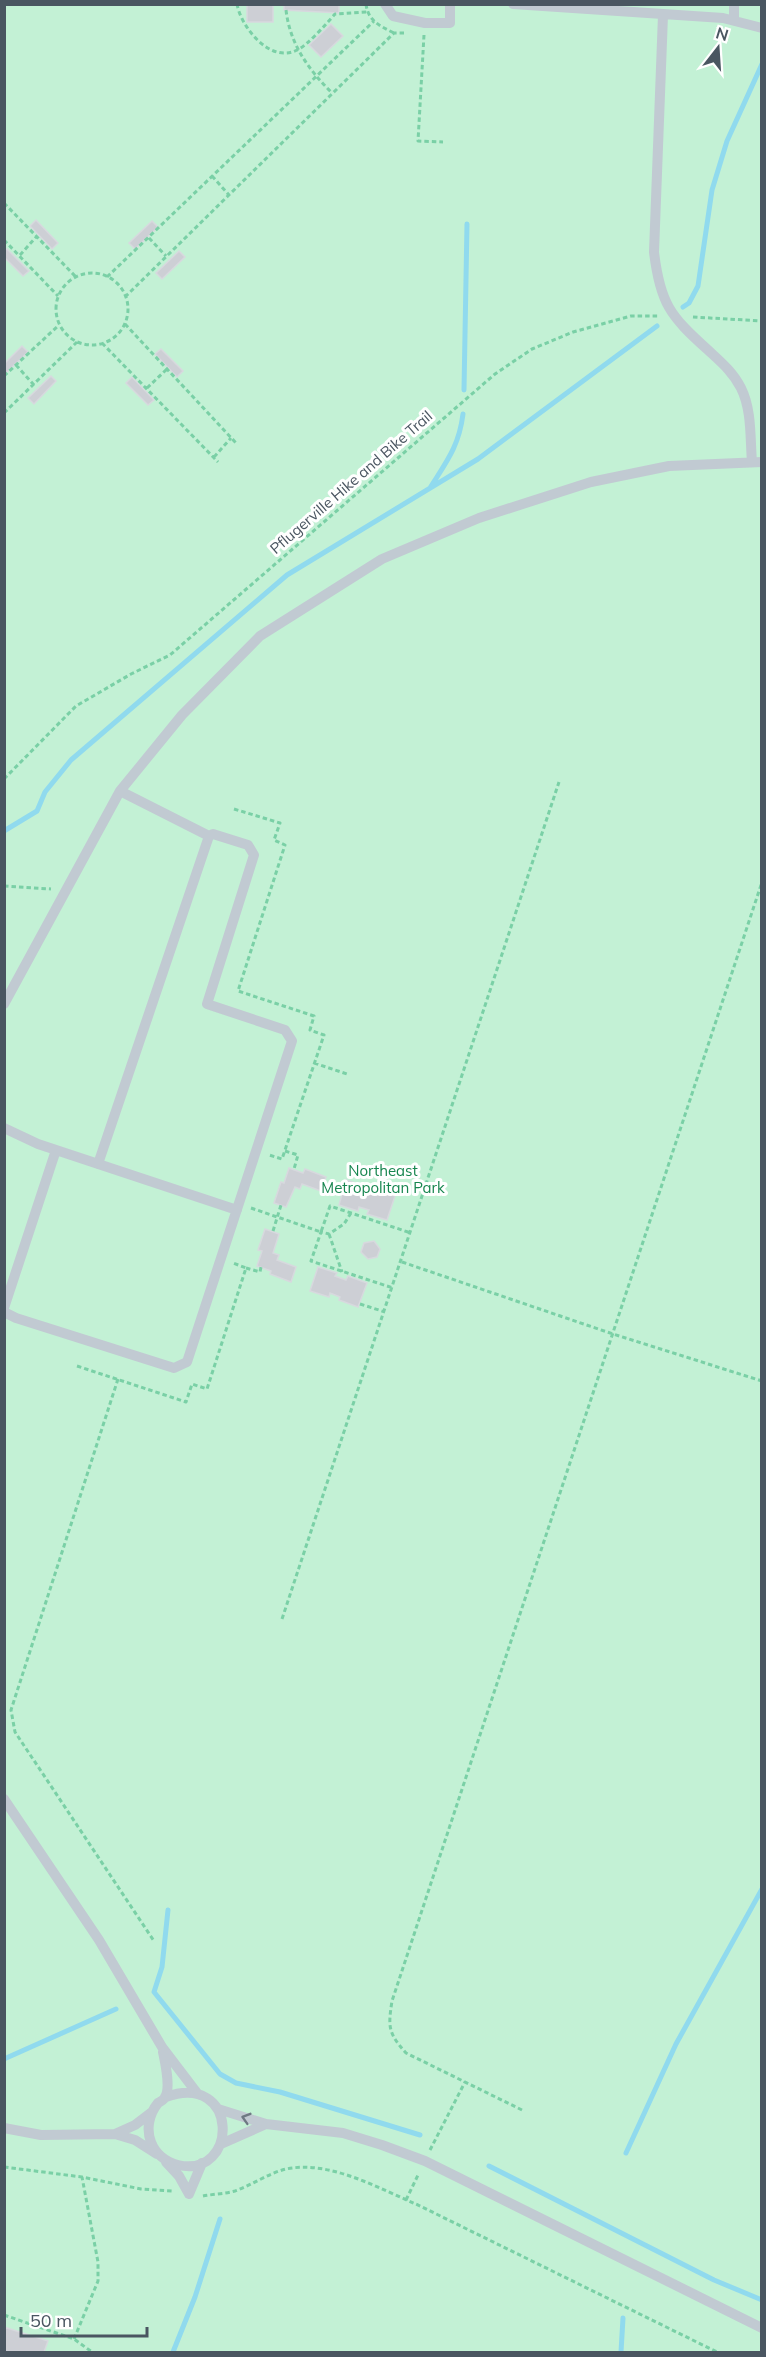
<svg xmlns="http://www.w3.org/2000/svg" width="766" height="2357" font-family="Mulish,sans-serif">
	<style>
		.green { fill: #c3f1d5 }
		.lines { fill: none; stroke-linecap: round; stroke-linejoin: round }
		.stream { stroke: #90daee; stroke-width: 5 }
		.building { fill: #cdcfd5; stroke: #d7d9de; stroke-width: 1.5 }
		.path { stroke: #7ad0a6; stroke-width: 3; stroke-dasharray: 4.5 3; stroke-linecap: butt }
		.service { stroke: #c1cad2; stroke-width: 10 }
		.oneway { stroke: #6e7983 }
		.labels { text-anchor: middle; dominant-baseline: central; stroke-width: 6; stroke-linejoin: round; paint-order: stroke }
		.street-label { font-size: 15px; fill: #4a5661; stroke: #fff }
		.park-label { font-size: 15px; fill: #17864f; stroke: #fff }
	</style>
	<rect width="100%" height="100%" fill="#f5f3f3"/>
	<!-- green -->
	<path class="green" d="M 5,5 L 761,5 L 761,2352 L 5,2352 Z"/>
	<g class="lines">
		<!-- stream -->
		<path class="stream" d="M 683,307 L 689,303 L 698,286 L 712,190 L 727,141 L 762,64
			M 464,390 L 467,224
			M 430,488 C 447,461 459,446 463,414
			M 4,831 L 37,811 L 45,792 L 71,760 L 287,575 L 478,459 L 657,326
			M 168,1910 L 162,1967 L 154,1992 L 220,2074 L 236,2083 L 280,2092 L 420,2135
			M 4,2059 L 116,2009
			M 626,2153 L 676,2044 L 762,1889
			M 489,2166 L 714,2280 L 762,2300
			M 173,2352 L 195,2297 L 220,2219
			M 621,2352 L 623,2318"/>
	</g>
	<!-- building -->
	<path class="building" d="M 247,4 L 273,4 L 273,22 L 247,22 Z
		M 284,4 L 339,4 L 339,13 L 284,10 Z
		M 331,24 L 343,36 L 321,57 L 309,45 Z
		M 36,220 L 58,243 L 52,249 L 30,226 Z
		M 152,221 L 158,227 L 135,249 L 129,243 Z
		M 7,249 L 29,271 L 23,276 L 4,257 L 4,251 Z
		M 179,251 L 185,257 L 162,279 L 156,273 Z
		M 22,346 L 28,352 L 5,374 L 4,364 Z
		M 161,349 L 183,371 L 177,377 L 155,354 Z
		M 51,376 L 56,381 L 34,404 L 28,398 Z
		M 132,377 L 154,400 L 148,405 L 126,383 Z
		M 289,1168 L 303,1173 L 305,1169 L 326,1177 L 321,1191 L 302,1184 L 300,1189 L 295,1187 L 286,1207 L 274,1203 L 281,1182 L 284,1183 Z
		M 346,1180 L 395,1196 L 387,1220 L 367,1214 L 369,1210 L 359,1207 L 358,1211 L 339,1205 Z
		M 265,1229 L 279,1234 L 273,1253 L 279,1255 L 277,1260 L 296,1267 L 291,1282 L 270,1274 L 271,1271 L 257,1266 L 262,1251 L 258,1250 Z
		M 374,1241 L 380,1249 L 377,1257 L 368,1259 L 361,1252 L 364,1243 Z
		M 318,1267 L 337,1273 L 335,1276 L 346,1280 L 348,1276 L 367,1283 L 358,1307 L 339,1300 L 340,1297 L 330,1293 L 329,1297 L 310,1291 Z
		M 4,2327 L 48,2341 L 44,2352 L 4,2352 Z"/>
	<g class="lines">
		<!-- path -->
		<path class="path" d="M 237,4 C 241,27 270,64 297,50 C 307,46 327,23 335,14 L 367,12
			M 366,4 C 368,21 380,26 394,33
			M 286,10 C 290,44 308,69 332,93
			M 424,35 L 418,141 L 443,142
			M 212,176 L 229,195
			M 4,203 L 76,277
			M 149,238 L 166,256
			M 4,240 L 58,296
			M 20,255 L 37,236
			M56 309a36 36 0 1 1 72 0a36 36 0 1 1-72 0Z
			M 107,277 L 374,21
			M 125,297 L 394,33 L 404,33
			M 693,317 L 762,321
			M 125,324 L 237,444
			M 102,343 L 218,462
			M 16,365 L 34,385
			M 4,376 L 59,325
			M 147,388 L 167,369
			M 4,413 L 77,342
			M 214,457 L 231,438
			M 4,779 L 76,706 L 131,674 L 170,655 L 495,374 L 532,349 L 573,332 L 631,316 L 660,316
			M 234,809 L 280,823 L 274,840 L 285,845 L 238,991 L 314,1016 L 310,1030 L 324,1035 L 282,1159 L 269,1155
			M 4,886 L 51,889
			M 314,1063 L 347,1074
			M 285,1151 L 298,1155 L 294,1169
			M 251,1208 L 321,1232 L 330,1206 L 411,1233
			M 351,1213 L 344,1224 L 329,1234 L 321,1232 L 311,1261 L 393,1288
			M 273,1231 L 281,1205
			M 329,1234 L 342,1272
			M 402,1262 L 613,1334 L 762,1381
			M 246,1268 L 260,1272 L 261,1267
			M 360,1304 L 385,1312
			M 77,1366 L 186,1402 L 192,1384 L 207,1389 L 246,1268 L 233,1263
			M 118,1379 L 11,1710 L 15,1732 L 154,1941
			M 282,1619 L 559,782
			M 522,2110 L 406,2053 C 388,2033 388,2027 392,2001 L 762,882
			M 430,2150 L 465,2082
			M 4,2167 L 82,2177 L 141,2189 L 172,2191
			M 203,2196 C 213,2194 225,2194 235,2191 C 252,2185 269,2173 286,2169 C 330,2160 378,2188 418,2205 L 717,2352
			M 406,2200 L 419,2173
			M 4,2315 L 74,2339 L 92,2352
			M 74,2339 L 98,2281 L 98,2262 L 82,2177"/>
		<!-- service -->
		<path class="service" d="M 385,4 L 393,16 L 425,23 L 450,23 L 450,4
			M 513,4 L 723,18 L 762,28
			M 734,4 L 734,20
			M 663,15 L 654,252 C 660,303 670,316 708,350 C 721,362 733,372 741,388 C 752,410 750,438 752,462
			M 120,791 L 209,836
			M 4,1004 L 120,791 L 182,715 L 260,636 L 382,559 L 479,518 L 591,482 L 669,466 L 762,462
			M 4,1128 L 38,1144 L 237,1210
			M 4,1308 L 56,1150
			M 4,1312 L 16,1318 L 174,1368 L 187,1362 L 292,1041 L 285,1030 L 207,1004 L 254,855 L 248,845 L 213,834 L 209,836 L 98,1164
			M 4,1799 L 99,1940 L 162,2047 L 197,2093
			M 163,2052 C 165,2062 171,2088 165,2097 C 164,2100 161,2101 158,2103 C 149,2114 146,2129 151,2142 C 155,2153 165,2162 178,2165 C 239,2179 240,2071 166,2097
			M 218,2109 L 266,2124 L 221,2144
			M 152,2112 L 135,2125 L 115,2134 L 135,2140 L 157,2154
			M 266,2124 L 343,2133 L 382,2145 L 425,2161 L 762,2328
			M 4,2128 L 41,2135 L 115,2134
			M 166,2162 L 179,2176 L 189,2194
			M 189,2194 L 202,2163"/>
	</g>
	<!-- one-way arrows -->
	<defs><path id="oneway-chevron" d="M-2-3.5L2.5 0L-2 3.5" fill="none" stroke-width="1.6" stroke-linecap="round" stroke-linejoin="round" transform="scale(1.5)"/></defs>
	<use class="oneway" href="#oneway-chevron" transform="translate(246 2118) rotate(-163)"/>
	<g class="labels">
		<!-- street labels -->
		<g class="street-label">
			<text transform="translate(351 482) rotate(-41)">Pflugerville Hike and Bike Trail</text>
		</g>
		<!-- park labels -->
		<g class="park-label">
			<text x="383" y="1170">Northeast<tspan x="383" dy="17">Metropolitan Park</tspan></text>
		</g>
	</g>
	<!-- border -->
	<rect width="766" height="2357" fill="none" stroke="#4a5661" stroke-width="12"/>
	<!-- north arrow -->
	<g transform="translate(718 48) rotate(17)" stroke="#ffffff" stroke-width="4.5" paint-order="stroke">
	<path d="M0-4.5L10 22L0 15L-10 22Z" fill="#4a5661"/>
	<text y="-9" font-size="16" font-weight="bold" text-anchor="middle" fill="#4a5661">N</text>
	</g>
	<!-- scale -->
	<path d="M21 2327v9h126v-9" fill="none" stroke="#4a5661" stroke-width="3"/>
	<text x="30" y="2327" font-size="18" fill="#4a5661" stroke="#ffffff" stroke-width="4.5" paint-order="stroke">50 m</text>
</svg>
